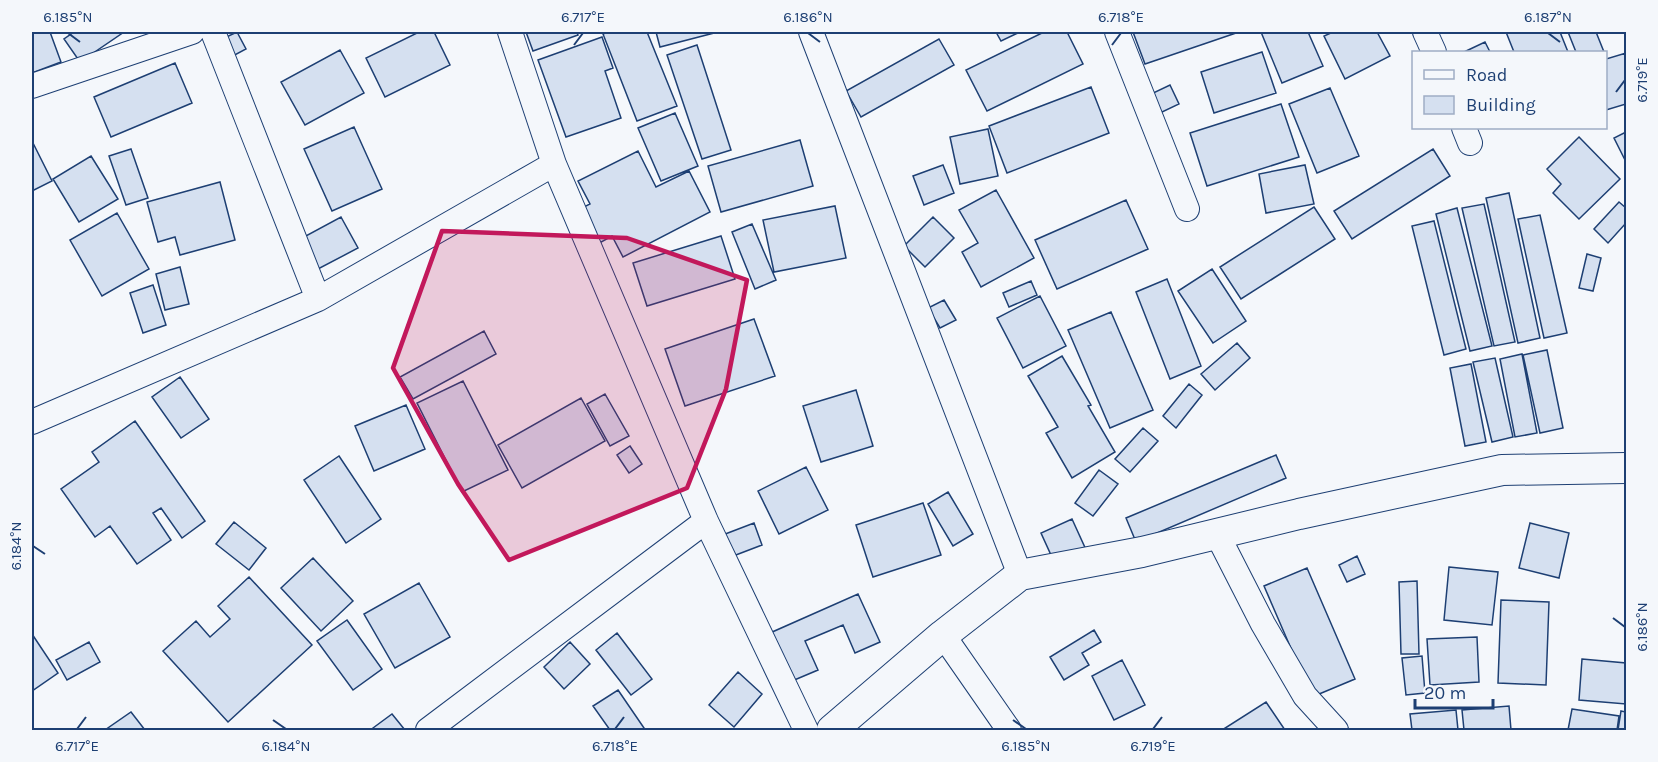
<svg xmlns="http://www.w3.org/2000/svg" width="1658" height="762" font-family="Karla,sans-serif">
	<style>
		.building { fill: #d5e0f0; stroke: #1d3f73; stroke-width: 1.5 }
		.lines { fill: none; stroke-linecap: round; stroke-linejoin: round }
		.minor-casing { stroke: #1d3f73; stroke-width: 26 }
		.tertiary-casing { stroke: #1d3f73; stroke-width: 32 }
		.minor { stroke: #f4f7fb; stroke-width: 24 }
		.tertiary { stroke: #f4f7fb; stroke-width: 30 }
		.marked { fill: #c2185b; fill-opacity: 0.2; stroke: #c2185b; stroke-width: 4.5; stroke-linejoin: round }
		.ticks { fill: none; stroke: #1d3f73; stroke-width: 2 }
		.neatline { fill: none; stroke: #1d3f73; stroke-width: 2 }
		.ticks-label { font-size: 15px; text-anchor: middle; fill: #1d3f73 }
	</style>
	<rect width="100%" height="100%" fill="#f4f7fb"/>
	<!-- building -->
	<path class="building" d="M 32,32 L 50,32 L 61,62 L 32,73 Z
		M 74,32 L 124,32 L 80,62 L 64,39 Z
		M 237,32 L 246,49 L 231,57 L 222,39 Z
		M 419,32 L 434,32 L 450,65 L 385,97 L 366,58 Z
		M 526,32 L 577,32 L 578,35 L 533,51 Z
		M 608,32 L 647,32 L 677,106 L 637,121 L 603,34 Z
		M 656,32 L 718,32 L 660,47 Z
		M 996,32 L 1020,32 L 1001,41 Z
		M 1044,32 L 1067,32 L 1083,64 L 987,111 L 966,70 Z
		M 1133,32 L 1239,32 L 1145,64 Z
		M 1261,32 L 1308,32 L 1323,66 L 1282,83 Z
		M 1333,32 L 1377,32 L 1390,56 L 1345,79 L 1324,36 Z
		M 1506,32 L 1560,32 L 1568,52 L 1514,52 Z
		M 1568,32 L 1596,32 L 1604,52 L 1576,52 Z
		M 602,37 L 613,68 L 605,71 L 621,118 L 566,137 L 538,60 Z
		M 939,39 L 954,65 L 861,117 L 846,91 Z
		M 1485,42 L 1490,52 L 1464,52 Z
		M 697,45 L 731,150 L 702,159 L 667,55 Z
		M 340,50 L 364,93 L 305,125 L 281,82 Z
		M 1262,52 L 1276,93 L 1214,113 L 1201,72 Z
		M 1626,53 L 1626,104 L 1606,110 L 1606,59 Z
		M 175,63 L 192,103 L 111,137 L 94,97 Z
		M 1170,85 L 1179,104 L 1160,113 L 1151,94 Z
		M 1091,87 L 1109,133 L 1007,173 L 989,126 Z
		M 1330,88 L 1359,156 L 1317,173 L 1289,104 Z
		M 1281,104 L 1299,157 L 1207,186 L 1190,133 Z
		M 675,113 L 698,166 L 661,181 L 638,128 Z
		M 354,127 L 382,189 L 332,211 L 304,149 Z
		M 988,129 L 998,176 L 960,184 L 950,137 Z
		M 1626,132 L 1626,162 L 1614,138 Z
		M 1579,137 L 1620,179 L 1579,219 L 1553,193 L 1561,184 L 1547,169 Z
		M 800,140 L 813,186 L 721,212 L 708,166 Z
		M 32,141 L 52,181 L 32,191 Z
		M 131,149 L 148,198 L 126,205 L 109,156 Z
		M 1433,149 L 1450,176 L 1352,239 L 1334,211 Z
		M 638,151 L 656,187 L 689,171 L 710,212 L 623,257 L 612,236 L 594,246 L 576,211 L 590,204 L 578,181 Z
		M 91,156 L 118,199 L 79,222 L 53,179 Z
		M 943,165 L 954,193 L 924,205 L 913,176 Z
		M 1305,165 L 1314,204 L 1266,213 L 1259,174 Z
		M 220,182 L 235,240 L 180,255 L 175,237 L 158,242 L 147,202 Z
		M 996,190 L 1034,258 L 981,287 L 962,252 L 978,243 L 959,210 Z
		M 1509,193 L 1540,338 L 1518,343 L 1486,198 Z
		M 1126,200 L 1148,249 L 1057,289 L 1035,240 Z
		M 1619,202 L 1626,208 L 1626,223 L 1608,243 L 1594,229 Z
		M 1484,204 L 1515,342 L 1494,346 L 1462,208 Z
		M 835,206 L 846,258 L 774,272 L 763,220 Z
		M 1314,207 L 1335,239 L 1241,299 L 1220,267 Z
		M 1457,208 L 1492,346 L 1470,351 L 1436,214 Z
		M 117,213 L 149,269 L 102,296 L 70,240 Z
		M 1540,215 L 1567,333 L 1544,338 L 1518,219 Z
		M 341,217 L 358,248 L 318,269 L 302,238 Z
		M 933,217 L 954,238 L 925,267 L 904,246 Z
		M 1434,221 L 1466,349 L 1444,355 L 1412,226 Z
		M 752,224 L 776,280 L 755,289 L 732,232 Z
		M 721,236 L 735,279 L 647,306 L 633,263 Z
		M 1587,254 L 1601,258 L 1593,291 L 1579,288 Z
		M 180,267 L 189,304 L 165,310 L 156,274 Z
		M 1212,269 L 1246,321 L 1213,343 L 1178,291 Z
		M 1167,279 L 1201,366 L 1170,379 L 1136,292 Z
		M 1031,281 L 1037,295 L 1009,307 L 1003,293 Z
		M 153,285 L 166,325 L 143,333 L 130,293 Z
		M 1040,296 L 1066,346 L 1023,368 L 997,318 Z
		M 944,300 L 956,320 L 940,328 L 928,308 Z
		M 1111,312 L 1153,410 L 1110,428 L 1068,330 Z
		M 754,319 L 775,376 L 685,406 L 665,349 Z
		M 484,331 L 496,354 L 413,399 L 400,377 Z
		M 1237,343 L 1250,358 L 1215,390 L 1201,374 Z
		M 1547,350 L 1563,428 L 1540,433 L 1523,355 Z
		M 1522,354 L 1537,433 L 1515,437 L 1500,359 Z
		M 1062,356 L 1091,405 L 1088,406 L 1115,452 L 1072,478 L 1046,433 L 1058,427 L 1028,376 Z
		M 1495,358 L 1513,437 L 1492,442 L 1473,362 Z
		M 1471,364 L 1486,442 L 1465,446 L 1450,368 Z
		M 180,377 L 209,419 L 181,438 L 152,397 Z
		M 463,381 L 508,470 L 462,492 L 417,403 Z
		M 1189,384 L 1202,395 L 1176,428 L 1163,416 Z
		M 856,390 L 873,446 L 821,462 L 803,406 Z
		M 605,394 L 629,436 L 610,446 L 587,404 Z
		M 581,398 L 605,441 L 522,488 L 498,445 Z
		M 406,405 L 425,449 L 374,471 L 355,426 Z
		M 135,421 L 205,521 L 182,538 L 161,508 L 153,513 L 171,540 L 137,564 L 110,526 L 95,537 L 61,489 L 99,462 L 92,452 Z
		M 1143,428 L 1158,441 L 1130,472 L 1115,459 Z
		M 630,446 L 642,464 L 629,473 L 617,455 Z
		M 1276,455 L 1286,478 L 1136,542 L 1126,518 Z
		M 339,456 L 381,519 L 346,543 L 304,480 Z
		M 806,467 L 828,510 L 779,534 L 758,491 Z
		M 1099,470 L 1118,484 L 1093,516 L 1075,503 Z
		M 948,492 L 973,534 L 953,546 L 928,504 Z
		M 923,503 L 941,555 L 873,577 L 856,525 Z
		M 1072,519 L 1087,552 L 1056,566 L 1041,533 Z
		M 234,522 L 266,548 L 249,570 L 216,544 Z
		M 754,523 L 762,545 L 728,558 L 720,536 Z
		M 1530,523 L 1569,533 L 1559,578 L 1519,568 Z
		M 1357,556 L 1365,574 L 1347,582 L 1339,565 Z
		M 313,558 L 353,601 L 321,631 L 281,588 Z
		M 1449,567 L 1498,572 L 1492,625 L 1444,620 Z
		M 1307,568 L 1355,679 L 1312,697 L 1264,586 Z
		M 249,577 L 312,645 L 228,722 L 163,651 L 196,621 L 210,637 L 230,619 L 218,606 Z
		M 1417,581 L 1419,654 L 1401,654 L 1399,582 Z
		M 419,583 L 450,637 L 395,668 L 364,614 Z
		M 858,594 L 880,642 L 855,653 L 843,625 L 805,641 L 818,670 L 792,681 L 770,633 Z
		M 1501,600 L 1549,602 L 1546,685 L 1498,683 Z
		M 347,620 L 382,669 L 353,690 L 317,641 Z
		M 1094,630 L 1101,642 L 1082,653 L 1089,665 L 1064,680 L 1050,657 Z
		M 617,633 L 652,679 L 631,695 L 596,650 Z
		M 32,634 L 58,673 L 32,691 Z
		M 1477,637 L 1479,682 L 1430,685 L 1427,639 Z
		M 89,642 L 100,662 L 67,680 L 56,660 Z
		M 570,642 L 590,664 L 564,689 L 544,667 Z
		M 1422,656 L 1425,693 L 1406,695 L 1402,658 Z
		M 1582,659 L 1626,663 L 1626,704 L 1579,700 Z
		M 1122,660 L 1145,705 L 1114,720 L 1092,676 Z
		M 738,672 L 762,694 L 734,727 L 709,705 Z
		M 618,690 L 644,728 L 640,730 L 610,730 L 593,706 Z
		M 1266,702 L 1285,730 L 1222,730 Z
		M 1509,706 L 1511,730 L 1464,730 L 1462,710 Z
		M 1572,709 L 1619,716 L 1617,730 L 1568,730 Z
		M 1456,710 L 1458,730 L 1412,730 L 1410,714 Z
		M 1621,711 L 1626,712 L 1626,730 L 1618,730 Z
		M 131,712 L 145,730 L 105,730 Z
		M 392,714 L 405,730 L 375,730 L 373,728 Z"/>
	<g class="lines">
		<defs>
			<path id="minor" d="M 213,32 L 318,299
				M 510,32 L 554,164 L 706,521 L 806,730
				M 811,32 L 1020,575
				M 1117,32 L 1187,209
				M 1425,32 L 1434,52
				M 32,86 L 192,32
				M 1464,128 L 1470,143
				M 32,422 L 318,299 L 554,164
				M 1217,534 L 1263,624 L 1305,696 L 1336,730
				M 943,635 L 1009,730
				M 428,730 L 706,521"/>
			<path id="tertiary" d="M 832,730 L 943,635 L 1020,575 L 1142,552 L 1299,514 L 1502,470 L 1626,468"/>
		</defs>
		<!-- minor casing -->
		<use href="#minor" class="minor-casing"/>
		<!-- tertiary casing -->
		<use href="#tertiary" class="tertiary-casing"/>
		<!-- minor -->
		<use href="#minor" class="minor"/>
		<!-- tertiary -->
		<use href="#tertiary" class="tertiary"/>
	</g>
	<!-- marked area -->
	<path class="marked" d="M 442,231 L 627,238 L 747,280 L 726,389 L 687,488 L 509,560 L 458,484 L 393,368 Z"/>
	<!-- ticks -->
	<path class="ticks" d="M 68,33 L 80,42M 808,33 L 820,42M 1548,33 L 1560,42M 574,45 L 583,33M 1112,45 L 1121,33M 1616,92 L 1625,80M 33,546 L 45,554M 1613,618 L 1625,627M 273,720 L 286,729M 1013,720 L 1026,729M 77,729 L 86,717M 615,729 L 624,717M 1153,729 L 1162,717"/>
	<!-- border -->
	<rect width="1658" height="762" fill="none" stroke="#f4f7fb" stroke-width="66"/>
	<!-- legend -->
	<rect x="1412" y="51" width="195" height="78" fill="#f4f7fb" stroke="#9eadc5" stroke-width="1.5"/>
	<rect x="1424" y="70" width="30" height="9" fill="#f4f7fb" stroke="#9eadc5" stroke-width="1.5"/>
	<text x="1466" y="81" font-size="18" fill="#1d3f73">Road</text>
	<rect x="1424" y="96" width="30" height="18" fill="#d5e0f0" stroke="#9eadc5" stroke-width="1.5"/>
	<text x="1466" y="111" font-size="18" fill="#1d3f73">Building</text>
	<!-- scale -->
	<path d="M1415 699v9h78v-9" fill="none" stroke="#1d3f73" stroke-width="3"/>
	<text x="1424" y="699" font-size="18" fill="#1d3f73" stroke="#f4f7fb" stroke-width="4.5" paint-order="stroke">20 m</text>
	<rect x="33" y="33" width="1592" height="696" class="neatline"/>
	<g class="ticks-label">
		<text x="68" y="22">6.185°N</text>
		<text x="583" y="22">6.717°E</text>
		<text x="808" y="22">6.186°N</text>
		<text x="1121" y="22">6.718°E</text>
		<text x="1548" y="22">6.187°N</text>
		<text transform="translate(1642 80) rotate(-90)" y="5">6.719°E</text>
		<text transform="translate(16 546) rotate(-90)" y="5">6.184°N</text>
		<text transform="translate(1642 627) rotate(-90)" y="5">6.186°N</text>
		<text x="77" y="751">6.717°E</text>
		<text x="286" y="751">6.184°N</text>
		<text x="615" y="751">6.718°E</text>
		<text x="1026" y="751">6.185°N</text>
		<text x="1153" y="751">6.719°E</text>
	</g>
</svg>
